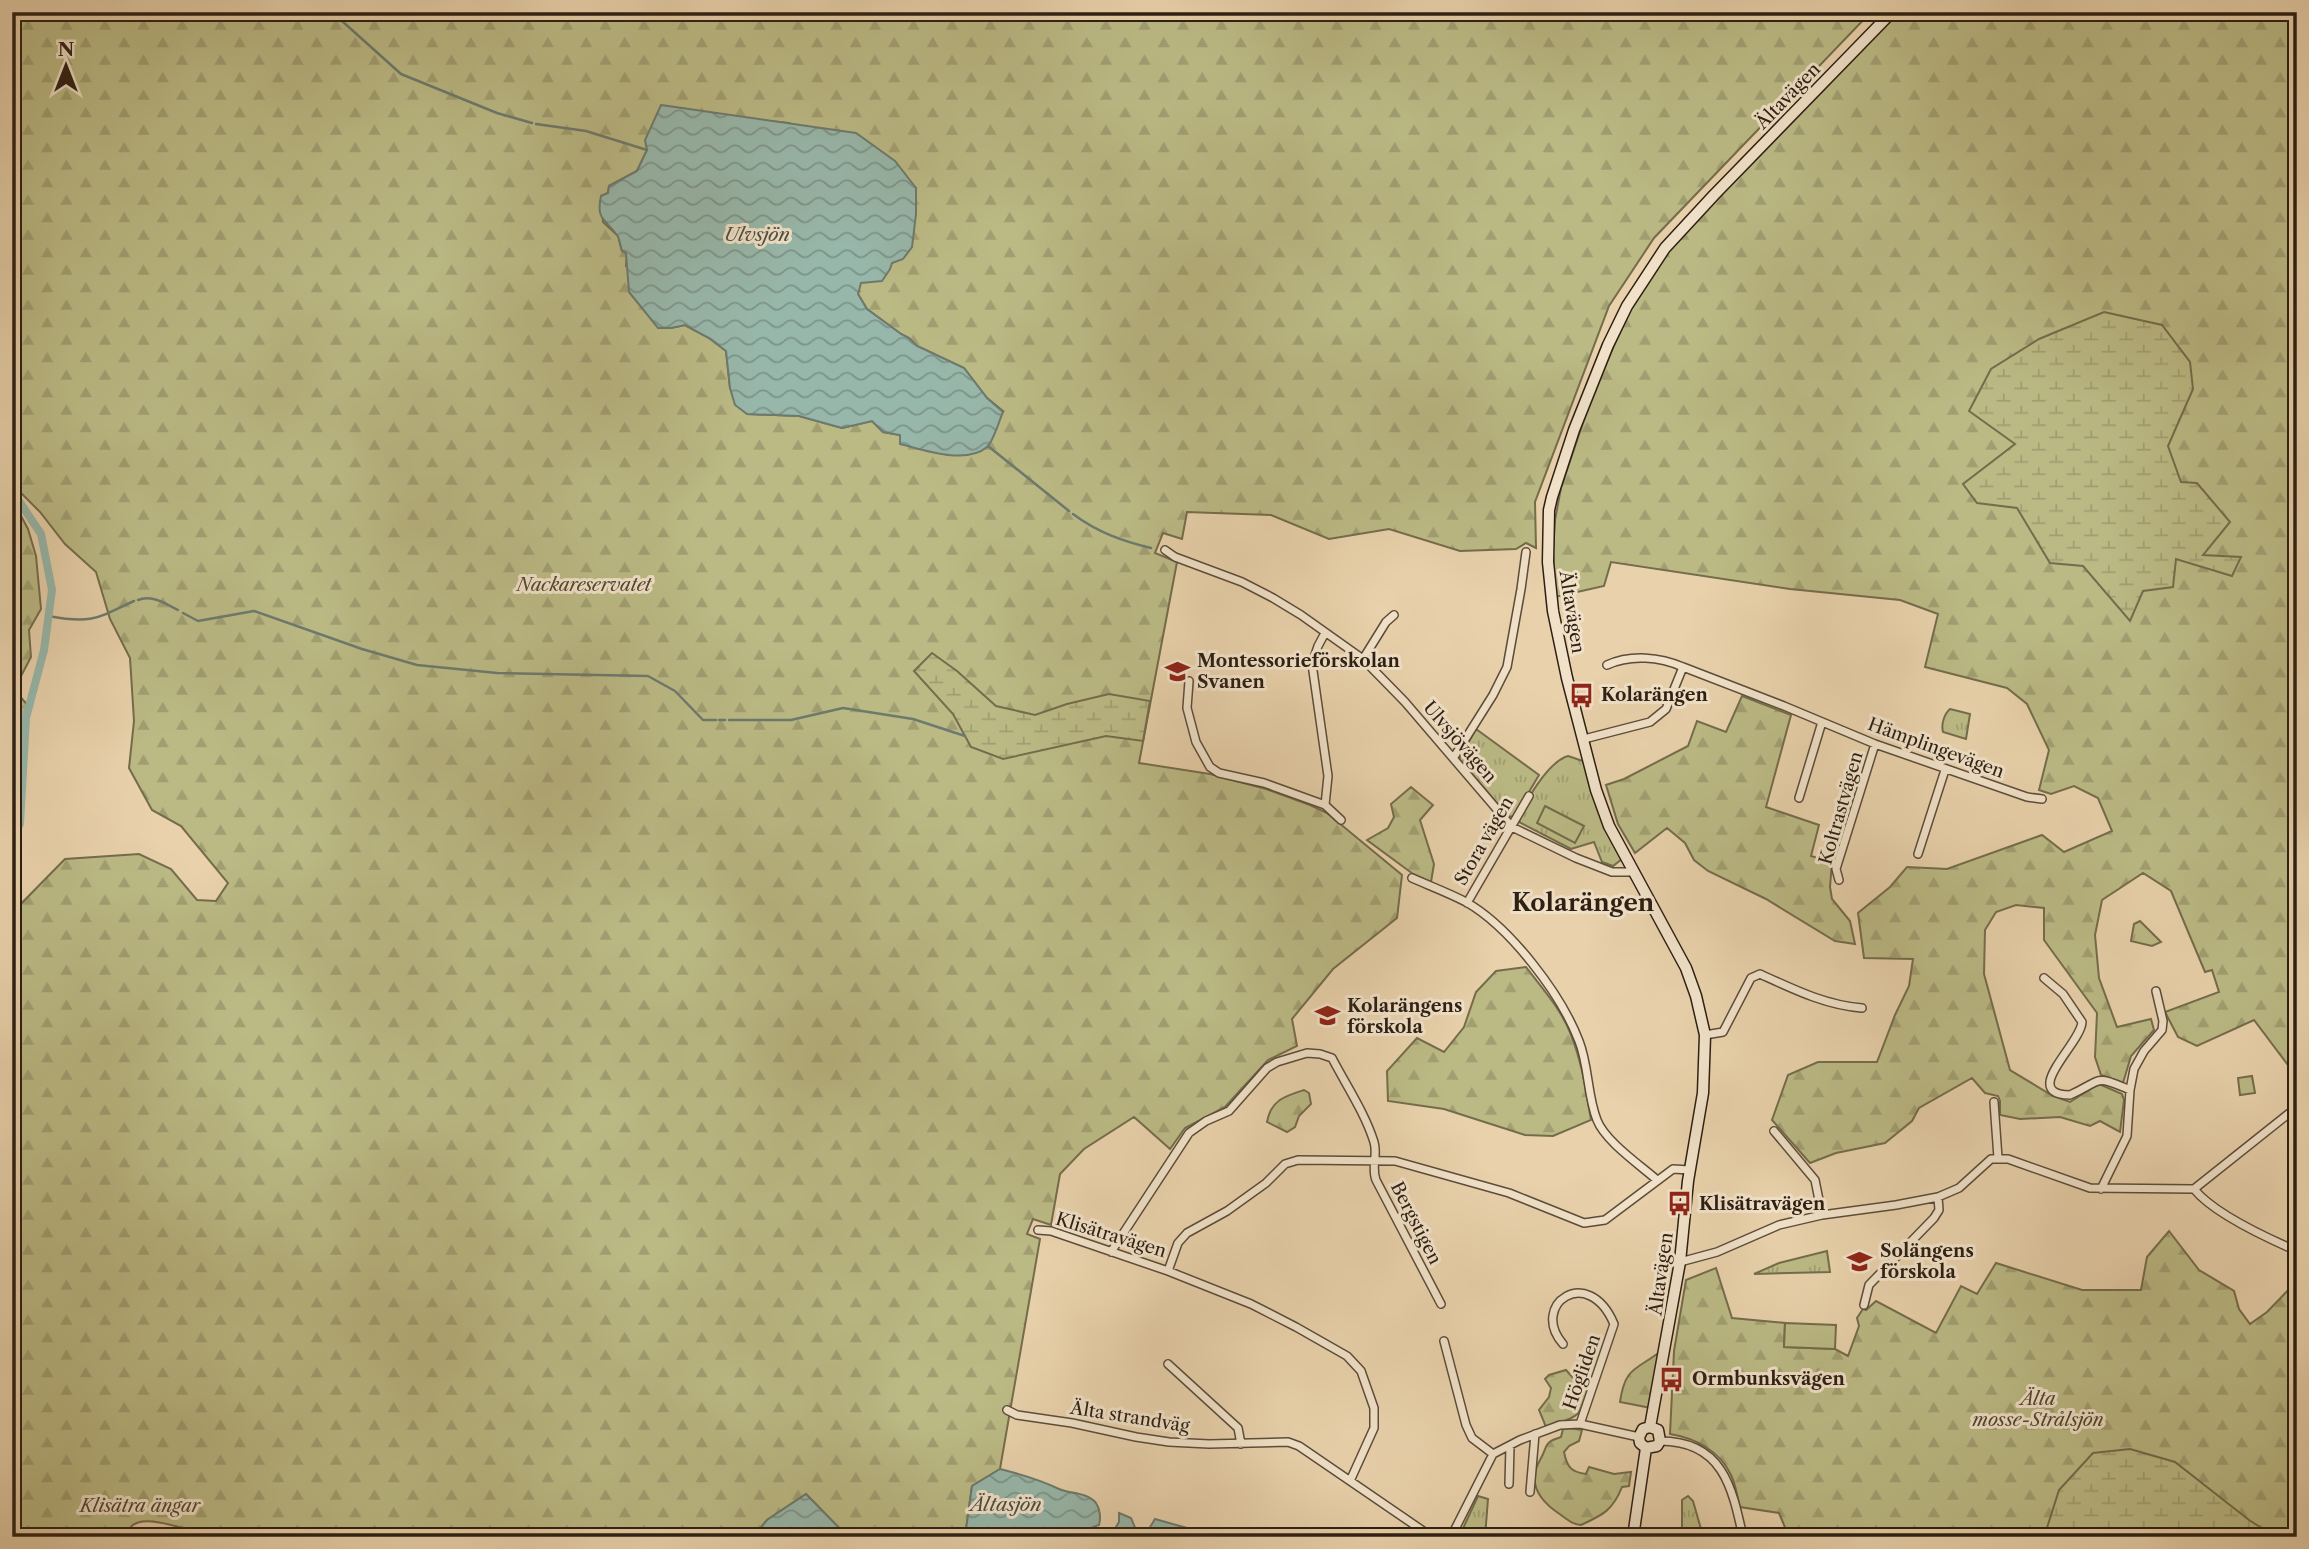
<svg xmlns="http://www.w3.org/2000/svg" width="2309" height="1549" font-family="'Libre Caslon Text',serif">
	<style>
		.grass { fill: url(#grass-tufts); stroke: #746c4c; stroke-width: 2 }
		.forest { fill: url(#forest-firs); stroke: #746c4c; stroke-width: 2; fill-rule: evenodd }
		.wetland { fill: url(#wetland-marsh); stroke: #746c4c; stroke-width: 2 }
		.garden { fill: #bbba85; stroke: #746c4c; stroke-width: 2 }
		.water { fill: url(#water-waves); stroke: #6d7a6e; stroke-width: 2 }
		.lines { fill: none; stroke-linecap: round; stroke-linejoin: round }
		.stream { stroke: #6d7a6e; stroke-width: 2.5 }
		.canal { stroke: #97b7aa; stroke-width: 8 }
		.street-casing { stroke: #5c4c3a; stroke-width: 10 }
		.secondary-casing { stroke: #2d1f14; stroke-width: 13 }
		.street { stroke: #f0e1c8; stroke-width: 7 }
		.secondary { stroke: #f0e1c8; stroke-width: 10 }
		.labels { text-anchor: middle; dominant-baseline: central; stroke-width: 6; stroke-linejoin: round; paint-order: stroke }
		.street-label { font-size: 18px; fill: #2d1f14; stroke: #f0e1c8 }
		.park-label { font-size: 18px; font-style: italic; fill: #504630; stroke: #f0e1c8 }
		.poi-label { font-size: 18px; font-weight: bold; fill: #2d1f14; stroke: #f0e1c8; text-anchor: start }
		.water-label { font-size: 19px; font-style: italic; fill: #4d4d41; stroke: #f0e1c8 }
		.district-label { font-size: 24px; font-weight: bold; fill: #2d1f14; stroke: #f0e1c8 }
	</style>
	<defs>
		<pattern id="grass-tufts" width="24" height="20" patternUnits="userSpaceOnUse" patternTransform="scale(1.75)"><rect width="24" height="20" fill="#bbba85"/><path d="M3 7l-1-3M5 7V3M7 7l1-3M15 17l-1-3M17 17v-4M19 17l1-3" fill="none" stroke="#a19f72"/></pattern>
		<pattern id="forest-firs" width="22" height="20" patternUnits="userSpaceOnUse" patternTransform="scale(1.75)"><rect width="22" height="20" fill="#bbba85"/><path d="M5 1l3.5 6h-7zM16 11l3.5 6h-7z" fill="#a19f72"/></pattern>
		<pattern id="wetland-marsh" width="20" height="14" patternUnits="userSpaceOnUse" patternTransform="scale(1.75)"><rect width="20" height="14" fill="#bbba85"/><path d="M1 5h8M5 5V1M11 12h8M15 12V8" fill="none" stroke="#a19f72"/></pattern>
		<pattern id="water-waves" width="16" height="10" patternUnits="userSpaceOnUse" patternTransform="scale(1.75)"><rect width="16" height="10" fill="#97b7aa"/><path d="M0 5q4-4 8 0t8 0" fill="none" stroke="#7c9489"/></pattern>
	</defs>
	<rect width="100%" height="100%" fill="#e8d1ab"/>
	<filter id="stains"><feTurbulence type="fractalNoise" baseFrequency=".00286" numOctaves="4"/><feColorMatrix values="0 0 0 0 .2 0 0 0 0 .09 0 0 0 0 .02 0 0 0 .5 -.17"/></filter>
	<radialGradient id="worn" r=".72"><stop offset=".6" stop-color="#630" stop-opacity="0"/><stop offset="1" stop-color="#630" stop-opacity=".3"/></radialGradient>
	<!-- grass -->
	<path class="grass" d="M 1950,709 L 1970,714 L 1966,739 L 1943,732 C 1941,725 1944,714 1950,709 Z
		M 1476,729 L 1539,775 L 1514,817 L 1508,816 L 1459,759 Z
		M 1568,756 L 1583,761 L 1603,824 L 1622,859 L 1613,866 L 1602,862 L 1594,842 L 1571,849 L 1519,822 C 1523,803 1548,762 1568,756 Z
		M 2140,921 L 2161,942 L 2152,946 L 2131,941 L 2134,924 Z
		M 2252,1076 L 2255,1093 L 2240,1095 L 2238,1078 Z
		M 1827,1251 L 1830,1272 L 1754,1274 L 1779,1263 Z
		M 1478,1496 L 1488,1499 L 1485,1537 L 1459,1537 Z
		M 1688,1496 L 1693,1501 L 1701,1529 L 1699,1532 L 1682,1528 L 1682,1500 Z"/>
	<!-- forest -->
	<path class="forest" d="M 12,12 L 1871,12 L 1654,238 L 1609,306 L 1535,502 L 1536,548 L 1526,543 L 1516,549 L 1460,551 L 1389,529 L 1329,539 L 1271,515 L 1187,512 L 1182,539 L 1163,533 L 1155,553 L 1177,562 L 1139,763 L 1210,774 L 1266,789 L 1310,805 L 1327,813 L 1402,875 L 1397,918 L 1333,969 L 1292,1019 L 1297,1046 L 1268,1060 L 1225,1107 L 1185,1128 L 1170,1149 L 1134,1117 L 1084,1149 L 1060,1174 L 1051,1225 L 1033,1219 L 1027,1234 L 1040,1239 L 1000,1469 L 972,1486 L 965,1537 L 848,1537 L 806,1494 L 767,1520 L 753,1537 L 194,1537 L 190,1530 C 173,1526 129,1509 127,1537 L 12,1537 L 12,913 L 65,859 L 139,854 L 171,869 L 197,900 L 216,901 L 228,883 L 181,826 L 152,810 L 129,768 L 134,721 L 130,658 L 110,619 L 96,572 L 65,544 L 40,512 L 21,493 L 12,476 ZM 739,118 L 789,123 L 916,188 L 892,263 L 860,283 L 858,294 L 867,309 L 901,334 L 909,338 L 917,346 L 964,368 L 987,398 L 1003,411 L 900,435 L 883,432 L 872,421 L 842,428 L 799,416 L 747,414 L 730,388 L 726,351 L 709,338 L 685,325 L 671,328 L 626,266 L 627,253 L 622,251 L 618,236 L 603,222 L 601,196 L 608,193 L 609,186 L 637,171 L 647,150 Z
		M 1896,12 L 2297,12 L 2297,1077 L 2254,1020 L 2197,1046 L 2178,1037 L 2165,1012 L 2219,992 L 2212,970 L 2205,972 L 2171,891 L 2143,873 L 2102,900 L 2095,935 L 2099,978 L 2117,1027 L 2151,1019 L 2154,1030 L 2131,1056 L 2123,1083 L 2101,1075 L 2095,1057 L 2097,1013 L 2044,940 L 2044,908 L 2016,905 L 1996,912 L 1985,930 L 1984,974 L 2010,1070 L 2053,1096 L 2070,1102 L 2099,1084 L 2122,1094 L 2124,1100 L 2120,1132 L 2100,1121 L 2090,1126 L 2060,1117 L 2020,1119 L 2000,1115 L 2000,1101 L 1998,1096 L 1985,1093 L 1972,1078 L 1919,1108 L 1912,1121 L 1885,1143 L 1836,1153 L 1810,1163 L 1772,1120 L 1788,1075 L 1818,1062 L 1877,1062 L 1895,1015 L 1909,986 L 1913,959 L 1864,958 L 1858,913 L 1890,887 L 1907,867 L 1947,869 L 2042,835 L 2064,852 L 2112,831 L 2098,798 L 2074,786 L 2051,794 L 2039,790 L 2049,750 L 2027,704 L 2007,688 L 1925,667 L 1938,614 L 1900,600 L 1790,589 L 1611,562 L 1604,586 L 1555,597 L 1553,551 L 1555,520 L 1561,488 L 1595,387 L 1635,300 L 1666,251 Z
		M 12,499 L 28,529 L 36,556 L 41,609 L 29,630 L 31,657 L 19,680 L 12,680 Z
		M 1742,696 L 1791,715 L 1766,807 L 1819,825 L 1811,856 L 1832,862 L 1830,887 L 1832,899 L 1850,921 L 1855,944 L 1835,941 L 1766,899 L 1708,871 L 1694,860 L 1685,843 L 1667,828 L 1635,853 L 1618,824 L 1606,785 L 1624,779 L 1688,746 L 1697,721 L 1726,732 Z
		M 1411,787 L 1433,805 L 1420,820 L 1434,864 L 1431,882 L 1413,874 L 1367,840 L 1388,828 L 1394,817 L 1391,804 Z
		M 1526,967 C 1542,988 1562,1010 1571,1035 C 1582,1062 1586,1091 1591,1120 L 1553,1136 L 1525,1135 L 1444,1109 L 1388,1101 L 1387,1071 L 1417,1038 L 1444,1052 L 1464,1027 L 1476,992 L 1496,971 Z
		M 1304,1090 L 1309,1093 L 1311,1104 L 1299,1116 L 1295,1127 L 1287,1132 L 1267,1122 C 1271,1100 1285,1096 1304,1090 Z
		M 2169,1231 L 2199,1270 L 2234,1291 L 2239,1309 L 2250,1324 L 2267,1312 L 2297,1281 L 2297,1537 L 1789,1537 L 1779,1513 L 1740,1507 C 1737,1497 1736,1485 1731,1475 C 1720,1451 1695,1438 1670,1434 L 1674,1351 L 1686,1280 L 1716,1268 L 1732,1318 L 1785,1323 L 1784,1347 L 1835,1349 L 1848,1356 L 1859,1326 L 1857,1318 L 1863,1309 L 1866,1310 L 1876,1301 L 1936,1333 L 1961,1286 L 1977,1294 L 1996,1263 L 2082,1290 L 2141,1290 L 2147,1257 Z
		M 1661,1351 L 1651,1408 L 1620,1402 C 1625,1366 1637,1370 1661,1351 Z
		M 1566,1370 L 1573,1378 L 1590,1385 C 1578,1420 1581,1415 1546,1427 L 1539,1410 L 1549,1397 L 1551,1388 L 1545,1379 L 1549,1375 Z
		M 1569,1428 L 1582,1430 L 1579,1441 L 1569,1446 L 1564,1452 C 1567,1467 1571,1472 1586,1474 L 1589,1467 L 1614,1474 L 1631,1472 L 1629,1486 L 1622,1487 C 1613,1510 1603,1515 1581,1525 C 1572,1524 1568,1520 1561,1515 C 1541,1502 1526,1484 1540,1460 C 1549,1445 1542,1443 1561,1437 L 1563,1429 Z"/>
	<!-- wetland -->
	<path class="wetland" d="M 2104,312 L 2162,325 L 2190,362 L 2193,389 L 2168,446 L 2181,482 L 2197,483 L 2230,522 L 2203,555 L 2241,557 L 2232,576 L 2176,559 L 2173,587 L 2143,591 L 2130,621 L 2083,566 L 2050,563 L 2017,508 L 1977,503 L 1963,484 L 2015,444 L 1969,411 L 1991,369 L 2039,339 Z
		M 932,653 L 957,671 L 996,706 L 1035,715 L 1067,704 L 1109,694 L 1150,701 L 1143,741 L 1106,736 L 1003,759 L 971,747 L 953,714 L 914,671 Z
		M 12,687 L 30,708 L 12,748 Z
		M 2130,1449 L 2175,1462 L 2249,1520 L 2276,1537 L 2047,1537 L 2046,1531 L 2059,1490 L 2093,1453 Z"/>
	<!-- garden -->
	<path class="garden" d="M 1545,806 L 1584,826 L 1575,843 L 1537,823 Z
		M 1785,1323 L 1836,1325 L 1835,1349 L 1784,1347 Z"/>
	<!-- water -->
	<path class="water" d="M 661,105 L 856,133 L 895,161 L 916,188 L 916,214 L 912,247 L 903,259 L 892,263 L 890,269 L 882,281 L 861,283 L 858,294 L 867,309 L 901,334 L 909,338 L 917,346 L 964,368 L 987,398 L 1003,412 C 999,421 994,440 987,447 C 966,465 924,450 900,444 L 900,435 L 883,432 L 872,421 L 842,428 L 799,416 L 747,414 L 735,405 L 730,388 L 726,351 L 709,338 L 685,325 L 671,328 L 658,328 L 629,292 L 626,253 L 622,251 C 620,245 620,239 617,235 C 604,218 596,219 601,196 L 608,193 L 609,186 L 637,171 L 647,150 L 645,140 Z
		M 1000,1469 C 1020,1474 1040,1480 1059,1489 C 1070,1494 1087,1492 1096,1503 C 1100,1509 1101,1518 1099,1525 L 1093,1527 L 1097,1537 L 965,1537 L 972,1486 Z
		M 806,1494 L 848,1537 L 753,1537 L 767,1520 Z
		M 1119,1513 L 1131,1518 L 1139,1537 L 1110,1537 L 1119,1522 Z
		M 1155,1519 L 1187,1528 L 1196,1536 L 1201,1537 L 1144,1537 Z"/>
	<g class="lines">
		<!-- stream -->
		<path class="stream" d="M 332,12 L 401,74 L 497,113 L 532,123
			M 536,124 L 586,131 L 647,150
			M 988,446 L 1069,511
			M 1073,514 C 1097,532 1122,541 1151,548
			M 138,600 C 151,594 166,604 178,610
			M 183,613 L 198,621 L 254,611 L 362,649 L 417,665 L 497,673 L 648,676 L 675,691 L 703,720 L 716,720
			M 48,616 C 91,624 96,619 134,601
			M 719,720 L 725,720
			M 729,720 L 791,720 L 843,708 L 913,719 L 965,736"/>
		<!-- canal -->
		<path class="canal" d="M 12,836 L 20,824 L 26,718 L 44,650 L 52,590 L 41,534 L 15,495"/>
		<defs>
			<path id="street" d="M 1165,550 L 1175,557 L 1242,582 L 1273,598 L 1301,615 L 1363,659 L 1405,702 L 1512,827 L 1576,858 L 1612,872 L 1633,872
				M 1363,659 L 1386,622 L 1394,615
				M 1607,665 C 1631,654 1660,657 1683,667
				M 1189,681 L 1187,708 L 1196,742 L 1210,767 L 1219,773 L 1264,783 L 1325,805 L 1328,776 L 1312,664 L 1318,646 L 1325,633
				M 1584,739 L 1650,722 L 1666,709 L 1683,667 L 1784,706 L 1875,744 L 2027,797 L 2042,799
				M 1454,757 L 1493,695 L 1507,667 L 1521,589 L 1526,552
				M 1799,798 L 1822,722
				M 1325,805 L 1341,820
				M 1918,854 L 1945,770
				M 1412,878 C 1430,886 1449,893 1466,902 C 1510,927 1561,994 1579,1041 C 1589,1066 1587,1095 1597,1120 C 1605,1141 1640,1165 1657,1180
				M 1839,880 L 1836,869 L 1875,744
				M 1467,903 L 1529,796
				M 2044,978 L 2063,994 L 2082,1022 C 2081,1044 2019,1094 2070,1095 C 2103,1080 2093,1074 2130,1090
				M 1705,1035 L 1723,1032 L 1751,978 L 1760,974 C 1793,989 1825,1005 1862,1008
				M 1994,1102 L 1998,1158
				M 1774,1131 L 1815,1180 L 1822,1215
				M 2101,1189 L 2127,1136 L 2130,1090 L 2134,1069 L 2144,1051 L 2162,1030 L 2163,1021 L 2156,991
				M 2194,1189 C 2214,1214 2267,1238 2297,1251
				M 1038,1230 L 1051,1231 L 1168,1271 L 1178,1243 L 1187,1233 L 1227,1211 L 1266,1183 L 1285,1164 L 1298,1160 L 1395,1161 L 1509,1193 L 1584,1223 L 1605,1220 L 1673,1169 L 1690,1170
				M 1111,1252 L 1189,1133 L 1206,1121 L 1229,1111 L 1267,1068 L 1277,1062 L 1307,1053 L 1320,1054 L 1332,1058 C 1346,1085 1365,1113 1374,1142 C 1378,1155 1371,1167 1376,1180 L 1441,1304
				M 1680,1262 L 1717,1252 L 1779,1225 L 1822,1215 L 1896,1205 L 1938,1197 L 1959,1188 L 1991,1159 L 2008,1159 L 2090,1188 L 2194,1189 L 2292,1111 L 2297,1104
				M 1168,1271 L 1251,1304 L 1296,1327 L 1347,1356 L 1361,1371 L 1374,1408 L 1374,1428 L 1350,1481
				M 1864,1305 L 1869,1285 L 1934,1218 L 1939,1210 L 1938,1197
				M 1444,1341 L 1466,1425 L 1472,1438 L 1493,1454
				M 1563,1344 C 1529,1305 1588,1263 1614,1324 L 1580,1424
				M 1168,1364 L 1238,1428 L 1241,1444
				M 1007,1410 L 1017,1415 L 1072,1423 L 1136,1437 L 1169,1442 L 1209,1444 L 1288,1442 L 1299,1446 L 1432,1537
				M 1660,1441 C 1722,1441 1732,1486 1743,1537
				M 1509,1484 L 1510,1446
				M 1530,1492 L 1535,1434
				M 1451,1537 L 1493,1454 L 1520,1440 L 1560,1425 L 1580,1424 L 1639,1437"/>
			<path id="secondary" d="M 1650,1427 L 1680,1262 L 1688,1181 L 1703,1093 L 1705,1035 L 1696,996 L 1686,968 L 1609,826 L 1596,790 L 1567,678 L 1553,611 L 1548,562 L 1549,510 L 1552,497 L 1574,430 L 1608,345 L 1627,306 L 1665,248 L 1714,195 L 1892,12
				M 1646,1448 L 1657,1446 L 1660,1441 L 1658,1430 L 1650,1427
				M 1646,1448 L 1640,1443 L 1639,1437 L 1643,1429 L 1650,1427
				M 1633,1537 L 1646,1448"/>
		</defs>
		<!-- street casing -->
		<use href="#street" class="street-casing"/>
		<!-- secondary casing -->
		<use href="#secondary" class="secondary-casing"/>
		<!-- street -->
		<use href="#street" class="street"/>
		<!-- secondary -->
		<use href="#secondary" class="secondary"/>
	</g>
	<!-- icons -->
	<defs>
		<symbol id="school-bare" viewBox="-9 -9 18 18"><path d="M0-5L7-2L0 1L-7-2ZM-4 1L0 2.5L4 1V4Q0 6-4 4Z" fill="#8f2418" stroke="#f0e1c8" stroke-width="2.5" paint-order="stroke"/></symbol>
		<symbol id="bus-bare" viewBox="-9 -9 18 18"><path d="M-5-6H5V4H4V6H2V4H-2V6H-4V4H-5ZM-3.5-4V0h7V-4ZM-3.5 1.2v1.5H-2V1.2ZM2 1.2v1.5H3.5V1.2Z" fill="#8f2418" stroke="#f0e1c8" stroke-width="2.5" paint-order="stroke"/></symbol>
	</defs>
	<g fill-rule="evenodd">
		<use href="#school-bare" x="1160" y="654" width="35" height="35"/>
		<use href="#bus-bare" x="1564" y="678" width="35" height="35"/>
		<use href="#school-bare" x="1310" y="998" width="35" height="35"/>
		<use href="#bus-bare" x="1662" y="1186" width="35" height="35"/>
		<use href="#school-bare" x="1842" y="1244" width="35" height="35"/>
		<use href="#bus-bare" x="1654" y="1362" width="35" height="35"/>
	</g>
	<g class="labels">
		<!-- street labels -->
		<g class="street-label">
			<text transform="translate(1788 96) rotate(-46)">Ältavägen</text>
			<text transform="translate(1572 612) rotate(81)">Ältavägen</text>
			<text transform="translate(1460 742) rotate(49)">Ulvsjövägen</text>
			<text transform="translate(1936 748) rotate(20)">Hämplingevägen</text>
			<text transform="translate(1841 808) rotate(-74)">Koltrastvägen</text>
			<text transform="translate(1484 841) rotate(-60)">Stora vägen</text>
			<text transform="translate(1416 1223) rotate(63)">Bergstigen</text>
			<text transform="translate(1111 1235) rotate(17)">Klisätravägen</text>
			<text transform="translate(1661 1274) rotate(-82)">Ältavägen</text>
			<text transform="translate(1582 1372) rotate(-71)">Högliden</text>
			<text transform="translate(1130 1417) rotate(9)">Älta strandväg</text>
		</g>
		<!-- park labels -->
		<g class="park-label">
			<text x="584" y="585">Nackareservatet</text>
			<text x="2038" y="1399">Älta<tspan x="2038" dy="21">mosse-Strålsjön</tspan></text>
			<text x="140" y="1506">Klisätra ängar</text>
		</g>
		<!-- poi labels -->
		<g class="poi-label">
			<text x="1197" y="661">Montessorieförskolan<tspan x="1197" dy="21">Svanen</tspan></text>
			<text x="1601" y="695">Kolarängen</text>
			<text x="1347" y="1006">Kolarängens<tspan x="1347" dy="21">förskola</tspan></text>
			<text x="1699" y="1204">Klisätravägen</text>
			<text x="1880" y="1251">Solängens<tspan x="1880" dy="21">förskola</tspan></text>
			<text x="1692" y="1379">Ormbunksvägen</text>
		</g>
		<!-- water labels -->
		<g class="water-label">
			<text x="757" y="234">Ulvsjön</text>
			<text x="1006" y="1504">Ältasjön</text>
		</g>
		<!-- district labels -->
		<g class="district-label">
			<text x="1583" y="902">Kolarängen</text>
		</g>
	</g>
	<!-- margin -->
	<rect width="2309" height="1549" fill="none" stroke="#e8d1ab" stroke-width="42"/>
	<rect x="14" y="14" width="2281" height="1521" fill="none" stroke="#2d1f14" stroke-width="3.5"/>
	<rect x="21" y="21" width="2267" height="1507" fill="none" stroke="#2d1f14" stroke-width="2"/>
	<!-- north arrow -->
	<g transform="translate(66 66)" stroke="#f0e1c8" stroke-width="5" paint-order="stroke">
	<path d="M0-5L12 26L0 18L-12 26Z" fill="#2d1f14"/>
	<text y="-10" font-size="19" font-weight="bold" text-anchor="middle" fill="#2d1f14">N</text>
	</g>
	<rect width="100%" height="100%" filter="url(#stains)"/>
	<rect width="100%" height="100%" fill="url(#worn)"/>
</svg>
